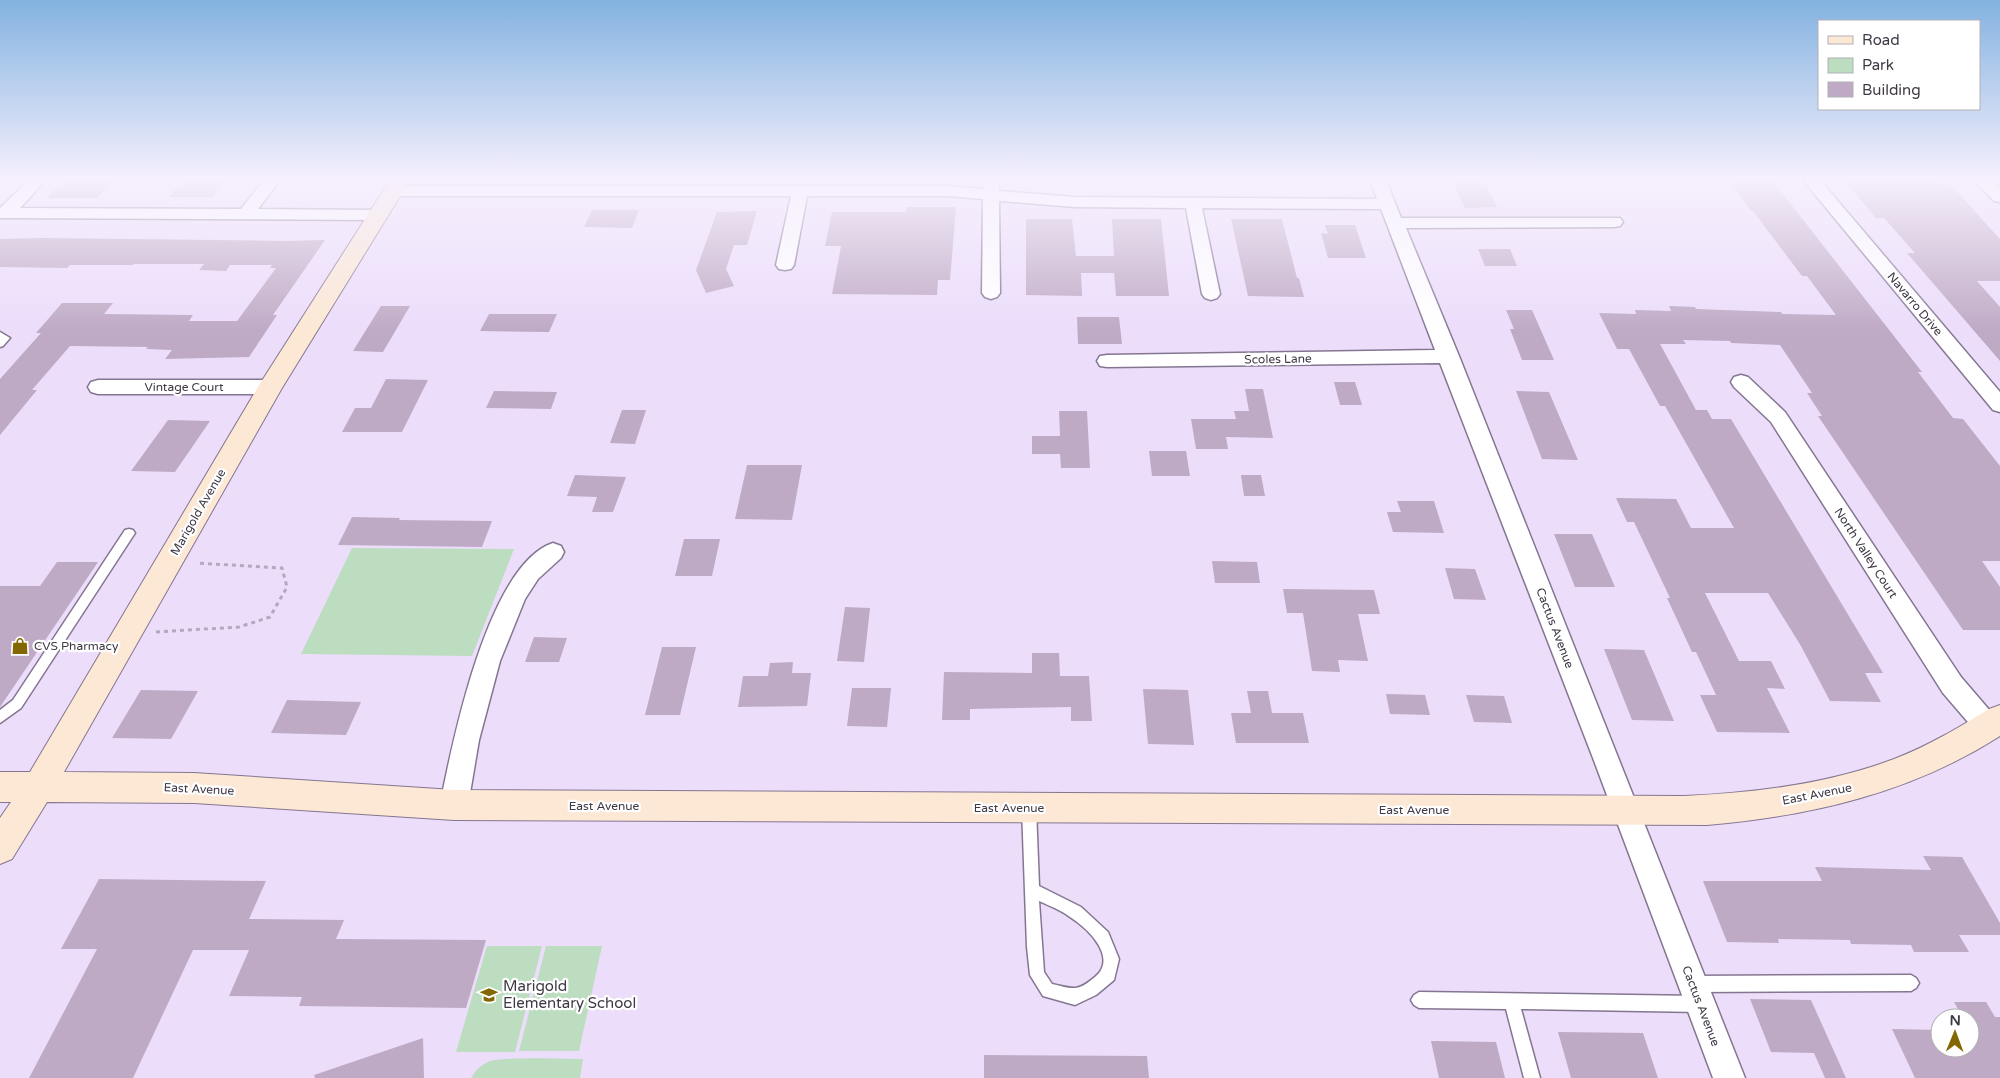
<svg xmlns="http://www.w3.org/2000/svg" width="2000" height="1078" font-family="'Varela Round',sans-serif">
  <style>
    .green { fill: #bcddbf }
    .building { fill: #bfaac5 }
    .lines { fill: none; stroke-linecap: round; stroke-linejoin: round }
    .lane-casing { stroke: #847691; stroke-width: 3 }
    .street-casing { stroke: #847691; stroke-width: 3 }
    .secondary-casing { stroke: #847691; stroke-width: 2 }
    .path { stroke: #b4a8c0; stroke-width: 3; stroke-dasharray: 4 4; stroke-linecap: butt }
    .lane { fill: #fff; fill-rule: evenodd }
    .street { fill: #fff; fill-rule: evenodd }
    .secondary { fill: #fce8d4; fill-rule: evenodd }
    .labels { text-anchor: middle; stroke-width: 4.5; stroke-linejoin: round; paint-order: stroke }
    .street-label { font-size: 12px; fill: #3f3945; stroke: #fff }
    .poi-label { font-size: 12px; fill: #3f3945; stroke: #fff; text-anchor: start }
    .near-poi-label { font-size: 15px; fill: #3f3945; stroke: #fff; text-anchor: start }
  </style>
  <rect width="100%" height="100%" fill="#ecddfb"/>
  <path class="green" d="M 352,548 L 514,549 L 472,656 L 301,654 Z
    M 487,946 L 542,946 L 515,1052 L 456,1052 Z
    M 546,946 L 602,946 L 579,1051 L 519,1051 Z
    M 583,1059 L 580,1078 L 471,1078 C 475,1071 481,1065 488,1062 C 503,1056 564,1059 583,1059 Z"/>
  <path class="building" d="M 65,180 L 114,180 L 97,198 L 47,198 Z
    M 184,180 L 227,180 L 213,197 L 169,197 Z
    M 1452,180 L 1483,180 L 1497,207 L 1465,208 Z
    M 1729,180 L 1772,180 L 1922,372 L 1918,372 L 1953,418 L 1963,419 L 2000,466 L 2000,561 L 1982,561 L 2000,587 L 2000,630 L 1963,630 L 1818,416 L 1822,416 L 1807,393 L 1812,393 L 1780,345 L 1731,343 L 1730,341 L 1683,340 L 1686,344 L 1660,344 L 1696,410 L 1707,410 L 1712,419 L 1731,419 L 1883,673 L 1865,673 L 1881,702 L 1830,701 L 1801,646 L 1768,593 L 1705,593 L 1739,661 L 1771,661 L 1785,689 L 1767,688 L 1790,733 L 1717,732 L 1700,695 L 1716,695 L 1696,652 L 1692,652 L 1667,598 L 1670,598 L 1634,522 L 1627,522 L 1616,498 L 1676,499 L 1691,528 L 1734,528 L 1665,406 L 1660,406 L 1629,349 L 1617,349 L 1599,313 L 1636,314 L 1635,310 L 1671,311 L 1669,306 L 1695,307 L 1696,309 L 1781,312 L 1782,314 L 1836,315 L 1807,276 L 1802,276 L 1753,211 L 1751,211 Z
    M 1844,180 L 1937,180 L 1941,185 L 1951,185 L 2000,239 L 2000,281 L 1977,281 L 2000,307 L 2000,361 L 1907,253 L 1915,253 L 1884,218 L 1876,218 Z
    M 907,207 L 956,207 L 950,280 L 938,280 L 937,295 L 832,294 L 841,246 L 825,246 L 832,212 L 906,212 Z
    M 592,210 L 639,210 L 632,228 L 584,227 Z
    M 757,211 L 747,245 L 734,245 L 726,269 L 734,286 L 706,293 L 696,270 L 717,212 Z
    M 1026,219 L 1072,219 L 1076,256 L 1114,256 L 1112,219 L 1161,219 L 1169,296 L 1116,296 L 1114,273 L 1081,273 L 1082,296 L 1026,295 Z
    M 1231,219 L 1282,219 L 1297,278 L 1299,278 L 1304,297 L 1248,296 Z
    M 1325,225 L 1355,225 L 1366,258 L 1328,258 L 1321,233 L 1328,234 Z
    M 42,238 L 287,241 L 325,240 L 273,315 L 277,315 L 249,357 L 165,359 L 172,350 L 146,349 L 148,347 L 70,346 L 32,390 L 37,390 L 0,435 L 0,379 L 41,333 L 36,333 L 62,303 L 113,303 L 104,314 L 193,315 L 189,321 L 237,321 L 276,268 L 270,268 L 272,265 L 230,265 L 226,271 L 199,270 L 204,264 L 134,264 L 132,265 L 70,265 L 67,268 L 0,267 L 0,239 Z
    M 1478,249 L 1510,249 L 1517,266 L 1485,266 Z
    M 381,306 L 410,306 L 383,352 L 353,351 Z
    M 1506,310 L 1532,310 L 1554,360 L 1522,360 L 1510,329 L 1514,329 Z
    M 489,314 L 557,314 L 549,332 L 480,331 Z
    M 1077,317 L 1119,317 L 1122,344 L 1078,344 Z
    M 386,379 L 428,380 L 402,432 L 342,432 L 355,408 L 371,408 Z
    M 1334,382 L 1355,382 L 1362,405 L 1340,405 Z
    M 1245,389 L 1263,389 L 1273,438 L 1226,437 L 1228,449 L 1196,449 L 1191,419 L 1236,419 L 1234,411 L 1249,411 Z
    M 494,391 L 557,392 L 551,409 L 486,408 Z
    M 1516,391 L 1549,392 L 1578,460 L 1542,459 Z
    M 622,410 L 646,410 L 635,444 L 610,443 Z
    M 1059,411 L 1087,411 L 1090,468 L 1061,468 L 1060,454 L 1032,454 L 1032,436 L 1060,436 Z
    M 168,420 L 210,421 L 175,472 L 131,471 Z
    M 1149,451 L 1186,451 L 1190,476 L 1152,476 Z
    M 747,465 L 802,465 L 792,520 L 735,519 Z
    M 575,475 L 626,477 L 613,512 L 592,512 L 597,497 L 567,496 Z
    M 1241,475 L 1261,475 L 1265,496 L 1244,496 Z
    M 1397,501 L 1434,501 L 1444,533 L 1393,532 L 1387,512 L 1401,512 Z
    M 352,517 L 400,518 L 399,520 L 492,521 L 482,547 L 338,545 Z
    M 1554,534 L 1592,534 L 1615,587 L 1575,587 Z
    M 684,539 L 720,539 L 712,576 L 675,576 Z
    M 1212,561 L 1257,562 L 1260,583 L 1215,583 Z
    M 57,562 L 98,562 L 0,707 L 0,586 L 40,586 Z
    M 1445,568 L 1475,569 L 1486,600 L 1454,599 Z
    M 1283,589 L 1374,590 L 1380,614 L 1358,614 L 1368,661 L 1338,660 L 1340,672 L 1312,671 L 1303,613 L 1287,613 Z
    M 845,607 L 870,608 L 864,662 L 837,661 Z
    M 534,637 L 567,638 L 559,662 L 525,662 Z
    M 662,647 L 696,647 L 680,715 L 645,715 Z
    M 1604,649 L 1644,650 L 1674,721 L 1632,720 Z
    M 1032,653 L 1059,653 L 1060,676 L 1089,676 L 1092,721 L 1071,721 L 1071,707 L 970,709 L 970,720 L 942,720 L 944,672 L 1032,673 Z
    M 793,662 L 792,673 L 811,673 L 807,706 L 738,707 L 743,676 L 768,676 L 770,663 Z
    M 852,688 L 891,688 L 887,727 L 847,726 Z
    M 1143,689 L 1188,690 L 1194,745 L 1148,744 Z
    M 141,690 L 198,691 L 171,739 L 112,738 Z
    M 1247,691 L 1268,691 L 1272,713 L 1303,713 L 1309,743 L 1236,743 L 1231,713 L 1251,713 Z
    M 1386,694 L 1425,695 L 1430,715 L 1390,714 Z
    M 1466,695 L 1504,696 L 1512,723 L 1474,722 Z
    M 287,700 L 361,702 L 346,735 L 271,733 Z
    M 1923,856 L 1962,857 L 2000,923 L 2000,935 L 1959,935 L 1969,952 L 1914,952 L 1911,945 L 1851,944 L 1850,940 L 1778,939 L 1779,943 L 1727,942 L 1703,881 L 1822,881 L 1815,867 L 1931,870 Z
    M 99,879 L 266,881 L 249,919 L 344,920 L 336,939 L 486,940 L 466,1008 L 299,1006 L 302,997 L 229,996 L 249,950 L 193,950 L 133,1078 L 29,1078 L 97,949 L 61,949 Z
    M 1750,999 L 1811,1000 L 1846,1078 L 1825,1078 L 1814,1053 L 1771,1052 Z
    M 1954,1002 L 1986,1002 L 1995,1017 L 2000,1017 L 2000,1078 L 1915,1078 L 1892,1029 L 1940,1030 L 1940,1048 L 1970,1048 L 1970,1018 L 1963,1018 Z
    M 1558,1032 L 1643,1033 L 1658,1078 L 1571,1078 Z
    M 423,1038 L 424,1078 L 315,1078 L 314,1075 Z
    M 1431,1041 L 1496,1042 L 1505,1078 L 1439,1078 Z
    M 984,1055 L 1147,1056 L 1149,1078 L 984,1078 Z"/>
  <g class="lines">
    <g class="lane-casing">
      <path id="lane" d="M 0,332 L 10,338 L 3,346 L 0,347 Z
        M 129,529 L 133,530 L 135,533 L 133,536 L 21,708 L 0,723 L 0,710 L 13,700 L 125,530 Z
        M 1029,802 L 1034,804 L 1036,808 L 1039,886 L 1081,907 L 1108,932 L 1119,959 L 1114,980 L 1096,995 L 1075,1005 L 1043,996 L 1030,975 L 1027,947 L 1022,808 L 1024,804 ZM 1039,901 C 1050,906 1061,910 1070,917 C 1089,929 1118,958 1095,977 C 1077,992 1074,989 1052,984 L 1044,972 Z
        M 1911,975 L 1916,978 L 1919,983 L 1916,988 L 1911,991 L 1693,992 L 1688,989 L 1685,984 L 1688,979 L 1693,976 Z
        M 1419,992 L 1700,996 L 1705,999 L 1708,1004 L 1705,1009 L 1700,1012 L 1521,1009 L 1540,1078 L 1524,1078 L 1506,1009 L 1419,1008 L 1414,1005 L 1411,1000 L 1414,995 Z"/>
    </g>
    <g class="street-casing">
      <path id="street" d="M 29,180 L 46,180 L 20,208 L 241,209 L 264,180 L 280,180 L 258,209 L 377,210 L 383,211 L 385,215 L 383,219 L 377,220 L 0,218 L 0,208 Z
        M 983,180 L 999,180 L 999,191 L 1075,197 L 1377,199 L 1370,180 L 1386,180 L 1401,218 L 1620,218 L 1623,222 L 1620,226 L 1614,227 L 1406,228 L 1459,356 L 1745,1078 L 1713,1078 L 1593,758 L 1440,363 L 1107,367 L 1100,366 L 1097,361 L 1100,356 L 1107,355 L 1435,350 L 1381,209 L 1202,208 L 1220,294 L 1217,298 L 1211,300 L 1205,298 L 1202,294 L 1186,208 L 1075,207 L 999,201 L 1000,293 L 997,297 L 991,299 L 985,297 L 982,293 L 983,199 L 948,196 L 807,196 L 794,265 L 791,269 L 785,270 L 779,269 L 776,265 L 791,196 L 392,196 L 386,195 L 384,191 L 386,187 L 392,186 L 948,186 L 983,189 Z
        M 1803,180 L 1820,180 L 2000,392 L 2000,412 L 1993,410 Z
        M 1974,180 L 1992,180 L 2000,188 L 2000,202 L 1994,201 Z
        M 1741,375 L 1748,377 L 1785,412 L 1961,677 L 1997,719 L 2000,725 L 1997,735 L 1988,738 L 1979,735 L 1943,693 L 1771,422 L 1734,387 L 1731,382 L 1734,377 Z
        M 98,380 L 270,380 L 277,382 L 280,387 L 277,392 L 270,394 L 98,394 L 91,392 L 88,387 L 91,382 Z
        M 553,543 L 561,546 L 564,552 L 561,558 L 538,579 L 525,599 L 500,661 L 479,740 L 468,805 L 464,814 L 454,817 L 444,814 L 440,805 C 452,744 488,564 553,543 Z"/>
    </g>
    <g class="secondary-casing">
      <path id="secondary" d="M 390,180 L 410,180 L 282,388 L 64,772 L 194,773 L 454,790 L 1684,796 C 1754,793 1828,784 1894,759 C 1928,746 1958,728 1989,709 L 2000,705 L 2000,736 C 1911,793 1811,816 1707,825 L 454,820 L 194,803 L 47,802 L 12,859 L 0,864 L 0,818 L 11,802 L 0,802 L 0,772 L 30,772 L 258,387 Z"/>
    </g>
    <path class="path" d="M 156,632 L 239,627 L 270,617 L 287,587 L 282,568 L 196,563"/>
    <use href="#lane" class="lane"/>
    <use href="#street" class="street"/>
    <use href="#secondary" class="secondary"/>
  </g>
  <linearGradient id="sky" x2="0" y2="1"><stop stop-color="#83b2e1"/><stop offset="0.54" stop-color="#f6f0fd"/><stop offset="1" stop-color="#f6f0fd" stop-opacity="0"/></linearGradient>
  <rect width="2000" height="331" fill="url(#sky)"/>
  <defs>
    <g id="shop-bare" transform="scale(1.35)"><path d="M-5-2.5h2.3a2.7 3.5 0 0 1 5.4 0H5L5.5 6h-11ZM-1.5-2.5h3a1.5 2.3 0 0 0-3 0Z" fill="#836700" stroke="#fff" stroke-width="2.5" paint-order="stroke"/></g>
    <g id="school-bare" transform="scale(1.35)"><path d="M0-5L7-2L0 1L-7-2ZM-4 1L0 2.5L4 1V4Q0 6-4 4Z" fill="#836700" stroke="#fff" stroke-width="2.5" paint-order="stroke"/></g>
  </defs>
  <g fill-rule="evenodd">
    <use href="#shop-bare" x="20" y="646"/>
    <use href="#school-bare" x="489" y="995"/>
  </g>
  <g class="labels">
    <g class="street-label">
      <text transform="translate(1915 304) rotate(50)" y="4">Navarro Drive</text>
      <text transform="translate(1278 359) rotate(-1)" y="4">Scoles Lane</text>
      <text x="184" y="391">Vintage Court</text>
      <text transform="translate(198 512) rotate(-60)" y="4">Marigold Avenue</text>
      <text transform="translate(1866 553) rotate(57)" y="4">North Valley Court</text>
      <text transform="translate(1555 628) rotate(69)" y="4">Cactus Avenue</text>
      <text transform="translate(199 789) rotate(3)" y="4">East Avenue</text>
      <text transform="translate(1817 794) rotate(-11)" y="4">East Avenue</text>
      <text x="604" y="810">East Avenue</text>
      <text x="1009" y="812">East Avenue</text>
      <text x="1414" y="814">East Avenue</text>
      <text transform="translate(1701 1006) rotate(69)" y="4">Cactus Avenue</text>
    </g>
    <g class="poi-label">
      <text x="34" y="650">CVS Pharmacy</text>
    </g>
    <g class="near-poi-label">
      <text x="503" y="991">Marigold<tspan x="503" dy="17">Elementary School</tspan></text>
    </g>
  </g>
  <rect x="1818" y="20" width="162" height="90" fill="#ffffff" stroke="#b2b0b5"/>
  <rect x="1828" y="36" width="25" height="8" fill="#fce8d4" stroke="#b2b0b5"/>
  <text x="1862" y="45" font-size="15" fill="#3f3945">Road</text>
  <rect x="1828" y="58" width="25" height="15" fill="#bcddbf" stroke="#b2b0b5"/>
  <text x="1862" y="70" font-size="15" fill="#3f3945">Park</text>
  <rect x="1828" y="82" width="25" height="15" fill="#bfaac5" stroke="#b2b0b5"/>
  <text x="1862" y="95" font-size="15" fill="#3f3945">Building</text>
  <g transform="translate(1955 1033) rotate(1)"><circle r="24" fill="#ffffff" stroke="#b2b0b5"/>
  <path d="M0-4L9 19L0 12L-9 19Z" fill="#836700"/>
  <text y="-8" font-size="14" font-weight="bold" text-anchor="middle" fill="#3f3945">N</text>
  </g>
</svg>
